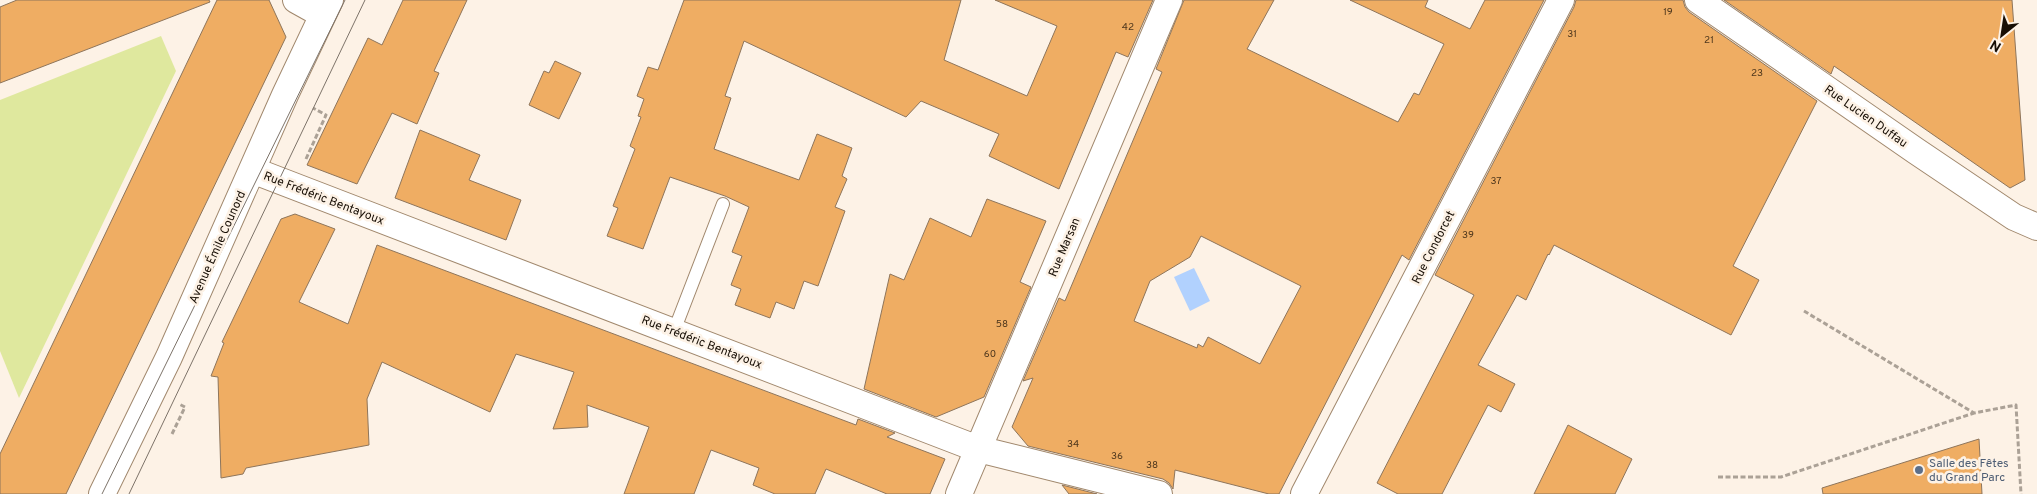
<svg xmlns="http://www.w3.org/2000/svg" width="2037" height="494" font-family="Overpass,sans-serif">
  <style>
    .green { fill: #dfe89e }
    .water { fill: #b1d1fe }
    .building { fill: #efad63; stroke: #8e755b; fill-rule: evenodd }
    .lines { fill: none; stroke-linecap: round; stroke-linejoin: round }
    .lane-casing { stroke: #a1886d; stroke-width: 14 }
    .street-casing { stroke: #a1886d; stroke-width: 28 }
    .path { stroke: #aba196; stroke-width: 3; stroke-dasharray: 5 2.5; stroke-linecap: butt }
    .lane { stroke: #fff; stroke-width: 12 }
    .street { stroke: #fff; stroke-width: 26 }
    .tram { stroke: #7d7369; stroke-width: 1 }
    .service-dot { fill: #5c6f8a; stroke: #fdf2e6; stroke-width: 2 }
    .labels { text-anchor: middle; stroke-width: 5; stroke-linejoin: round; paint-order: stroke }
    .number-label { font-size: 10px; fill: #4d361c }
    .street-label { font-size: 12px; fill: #170e05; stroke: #fdf2e6 }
    .service-label { font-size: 12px; fill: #4e5e75; stroke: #fdf2e6; text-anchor: start }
  </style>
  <rect width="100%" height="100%" fill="#fdf2e6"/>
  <path class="green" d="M 161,36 L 176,71 L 19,398 L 0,351 L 0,100 Z"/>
  <path class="water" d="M 1194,268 L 1210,301 L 1190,311 L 1174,277 Z"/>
  <path class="building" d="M 17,0 L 209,0 L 210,2 L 0,83 L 0,7 Z
    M 217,0 L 269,0 L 286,37 L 66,494 L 0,494 L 0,454 Z
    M 403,0 L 467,0 L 434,71 L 439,73 L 417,124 L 392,113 L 357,184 L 307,165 L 368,38 L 382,45 Z
    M 684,0 L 961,0 L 944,60 L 1027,96 L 1057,26 L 995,0 L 1153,0 L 1128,57 L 1116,52 L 1059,189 L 989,156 L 999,134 L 921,101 L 906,117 L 744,41 L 725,96 L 731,98 L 714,149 L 799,180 L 817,134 L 852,148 L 842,176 L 847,179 L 835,207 L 845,211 L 818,286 L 804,281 L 794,309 L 776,302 L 770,318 L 735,305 L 741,289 L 731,285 L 742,256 L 732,252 L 749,207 L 725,196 L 670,177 L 643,249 L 607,236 L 618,208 L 613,206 L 635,149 L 630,146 L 641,117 L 638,116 L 644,99 L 637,96 L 648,67 L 658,70 Z
    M 1184,0 L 1274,0 L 1247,49 L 1398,122 L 1414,93 L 1419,95 L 1444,44 L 1350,0 L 1428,0 L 1425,7 L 1470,29 L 1485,0 L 1544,0 L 1409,260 L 1402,255 L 1279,494 L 1269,494 L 1175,470 L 1173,489 L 1169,483 L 1163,479 L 1028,446 L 1012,427 L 1033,378 L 1023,381 L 1059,298 L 1065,301 L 1162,72 L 1156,69 ZM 1201,236 L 1301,286 L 1260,364 L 1208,337 L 1203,347 L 1198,344 L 1197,348 L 1134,321 L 1150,281 L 1190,257 Z
    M 1576,0 L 1683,0 L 1685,7 L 1689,12 L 1817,101 L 1733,266 L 1759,280 L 1731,335 L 1554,245 L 1549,255 L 1548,254 L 1526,300 L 1517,295 L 1478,365 L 1515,384 L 1501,412 L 1488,405 L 1442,494 L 1398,494 L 1377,483 L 1474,295 L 1435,275 L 1574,7 Z
    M 1724,0 L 2012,0 L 2025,180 L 2010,188 L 1834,66 L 1831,74 Z
    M 555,61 L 581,73 L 559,119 L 529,105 L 544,71 L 549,73 Z
    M 420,130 L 480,155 L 469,180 L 521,200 L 506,240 L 395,198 Z
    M 987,199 L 1046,221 L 1020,282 L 1031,287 L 984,397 L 936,417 L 864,389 L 890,274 L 904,280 L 930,218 L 971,237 Z
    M 295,214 L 335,229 L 299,302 L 348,324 L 377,245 L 856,425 L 858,419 L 895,433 L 887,437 L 945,459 L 930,494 L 887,494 L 826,469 L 815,494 L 775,494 L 753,485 L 759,468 L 711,450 L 694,494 L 624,494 L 649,427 L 587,405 L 588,427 L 553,429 L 574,372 L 516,354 L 490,412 L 382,362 L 367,399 L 369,445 L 246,468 L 243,474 L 221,478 L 218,377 L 211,376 L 224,343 L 222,342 L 281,219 Z
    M 1568,425 L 1632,459 L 1615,494 L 1534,494 Z
    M 1979,439 L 1982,494 L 1823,494 L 1822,488 Z
    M 1062,485 L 1097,494 L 1069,494 Z"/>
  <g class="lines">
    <g class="lane-casing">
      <path id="lane" d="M 674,331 L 723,204"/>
    </g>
    <g class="street-casing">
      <path id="street" d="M 296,0 L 323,15
        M 1698,0 L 1916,151 L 2014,217 L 2037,227
        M 252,170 L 978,449 L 1159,494
        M 102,494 L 169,357 L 285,95 L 330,0
        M 959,494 L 1169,0
        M 1304,494 L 1561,0"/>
    </g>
    <path class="path" d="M 306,159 L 326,115 L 313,108
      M 1804,311 L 1974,413 L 2016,405 L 2021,494
      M 172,434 L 185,407 L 179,404
      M 1718,477 L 1781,477 L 1974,413"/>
    <use href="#lane" class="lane"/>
    <use href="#street" class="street"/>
    <path class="tram" d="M 102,494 L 345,0
      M 129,494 L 365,0"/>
  </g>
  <circle class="service-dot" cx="1919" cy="470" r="5"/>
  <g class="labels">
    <g class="number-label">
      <text x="1668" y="15">19</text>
      <text x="1128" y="30">42</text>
      <text x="1572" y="37">31</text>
      <text x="1709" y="43">21</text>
      <text x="1757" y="76">23</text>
      <text x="1496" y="184">37</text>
      <text x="1468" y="238">39</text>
      <text x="1002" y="327">58</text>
      <text x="990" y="357">60</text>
      <text x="1073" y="447">34</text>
      <text x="1117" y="459">36</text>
      <text x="1152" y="468">38</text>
    </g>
    <g class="street-label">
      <text transform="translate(1866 116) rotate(35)" y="4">Rue Lucien Duffau</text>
      <text transform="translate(324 198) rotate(21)" y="4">Rue Frédéric Bentayoux</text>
      <text transform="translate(217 247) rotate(-66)" y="4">Avenue Émile Counord</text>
      <text transform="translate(1064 247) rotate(-67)" y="4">Rue Marsan</text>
      <text transform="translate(1433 247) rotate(-63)" y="4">Rue Condorcet</text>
      <text transform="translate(702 342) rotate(21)" y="4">Rue Frédéric Bentayoux</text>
    </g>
    <g class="service-label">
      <text x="1929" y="467">Salle des Fêtes<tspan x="1929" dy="14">du Grand Parc</tspan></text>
    </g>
  </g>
  <g transform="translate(2002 35) rotate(210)" stroke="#fdf2e6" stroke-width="4" paint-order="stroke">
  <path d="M0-4L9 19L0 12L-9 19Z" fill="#170e05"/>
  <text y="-8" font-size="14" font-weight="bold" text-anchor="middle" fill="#170e05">N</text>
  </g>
</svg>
